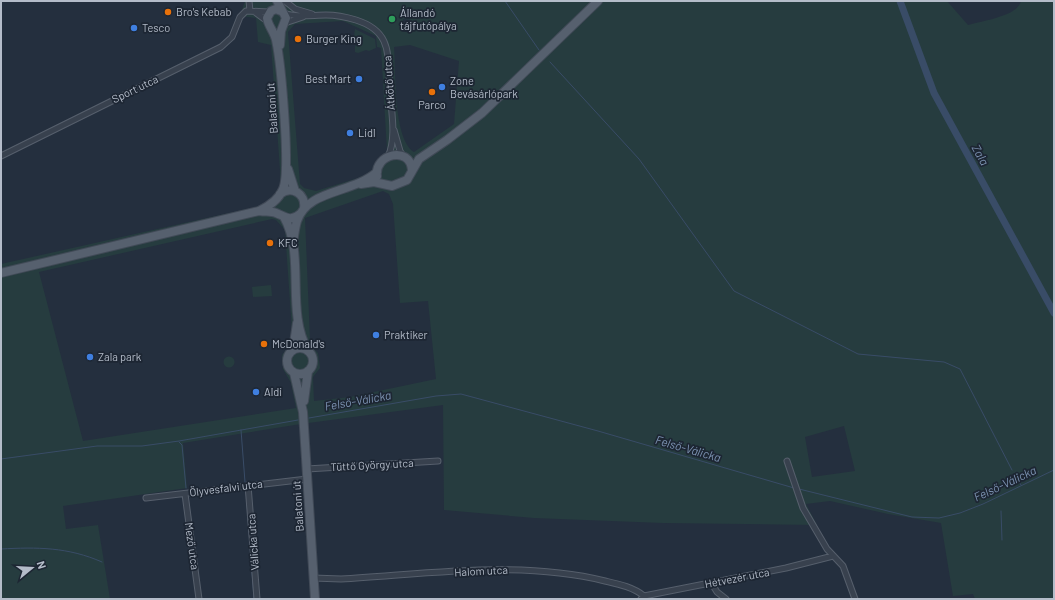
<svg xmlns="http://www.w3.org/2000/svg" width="1055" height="600" font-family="Barlow,sans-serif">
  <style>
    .green { fill: #263c3f; fill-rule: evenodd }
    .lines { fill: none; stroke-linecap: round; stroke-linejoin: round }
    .stream { stroke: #394c67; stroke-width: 1 }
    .river { stroke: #394c67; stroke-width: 7 }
    .street-casing { stroke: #565f6c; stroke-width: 7 }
    .primary-casing { stroke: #414a57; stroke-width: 10 }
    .street { stroke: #38414e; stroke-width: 5 }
    .primary { stroke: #56606e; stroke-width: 8 }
    .food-dot { fill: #e8710a; stroke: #1d2633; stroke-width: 1.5 }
    .leisure-dot { fill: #2e9e5b; stroke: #1d2633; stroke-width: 1.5 }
    .shop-dot { fill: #3f7fe0; stroke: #1d2633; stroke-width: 1.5 }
    .labels { text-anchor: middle; stroke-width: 3.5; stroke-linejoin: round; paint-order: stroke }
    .poi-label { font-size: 11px; fill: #b4bcc9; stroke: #1d2633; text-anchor: start }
    .street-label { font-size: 11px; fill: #b4bcc9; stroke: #1d2633 }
    .water-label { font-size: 12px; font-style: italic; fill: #7c92b1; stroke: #1d2633 }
  </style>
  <rect width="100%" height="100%" fill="#242f3e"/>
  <path class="green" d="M 245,1 L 947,1 L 968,25 C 981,21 1018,16 1021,1 L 1054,1 L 1054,598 L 975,599 L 973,594 L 953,596 L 941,523 L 888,514 L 830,501 L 806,504 L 817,525 L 663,523 L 534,518 L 444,510 L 443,405 L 301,424 L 183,443 L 187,488 L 63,506 L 66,529 L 98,525 L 110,599 L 1,599 L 1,264 L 269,204 L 281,184 L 271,45 L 258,42 L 256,18 L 240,16 ZM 403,19 L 411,20 L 410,33 L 402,31 ZM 343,21 L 376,36 L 377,47 L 381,48 L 387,151 L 374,165 L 371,174 L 316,191 L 304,188 L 300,184 L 288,32 L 295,24 ZM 410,45 L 459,61 L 454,124 L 414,152 C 393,139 396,72 394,47 ZM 383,191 L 389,194 L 393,204 L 400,303 L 428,301 L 436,379 L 350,397 L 314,401 L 313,377 L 320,368 L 318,353 L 312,347 L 310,340 L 305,218 ZM 272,219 L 276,220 L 285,230 L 292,331 L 291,343 L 282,355 L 283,369 L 291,383 L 296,408 L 83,441 L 39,272 ZM 844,426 L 855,471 L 812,477 L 805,437 Z
    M 355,29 L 375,39 L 376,48 L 369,51 L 366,50 L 358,53 L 355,52 L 355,46 L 362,42 L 361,39 L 354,36 Z
    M 271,285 L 272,296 L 253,297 L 252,287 Z
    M223.5 362a5.5 5.5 0 1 1 11 0a5.5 5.5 0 1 1-11 0Z"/>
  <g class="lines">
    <path class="stream" d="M 505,1 L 539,50
      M 550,62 L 639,159 L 734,291 L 858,354 L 944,362 L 960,369 L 1012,470
      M 309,418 L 436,396 L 461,394 L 598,431 L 794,488
      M 241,430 L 245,482
      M 179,442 L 182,445 L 186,488
      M 1,459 L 97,446 L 142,446 L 179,441 L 298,420
      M 1017,478 L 1021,485
      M 799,489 L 912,517 L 939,518 L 960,513 L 983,504 L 1054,470
      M 246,490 L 254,599
      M 188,498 L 192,529
      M 1001,511 L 1002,540
      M 1,549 C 37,547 68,547 102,562"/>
    <path class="river" d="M 900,1 L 934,93 L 1054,313"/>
    <g class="street-casing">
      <path id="street" d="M 249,1 L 250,11
        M 285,1 L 295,9 L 312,14
        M 255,12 L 267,21
        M 283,13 C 297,18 312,15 326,15 C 337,15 346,17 356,20 C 394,32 387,57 390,90 C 391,111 397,137 388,157
        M 285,23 L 303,17
        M 394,130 L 400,151 L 403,156
        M 1,156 L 221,47 L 232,37 L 240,17 L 246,11 L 269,12
        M 787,461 L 803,508 L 827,549 L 843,566 L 855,599
        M 307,469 L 438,461
        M 248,485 L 257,599
        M 185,494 L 199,599
        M 146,498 L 307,479
        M 313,578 L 341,579 C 428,574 519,560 605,581 C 618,584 633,587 644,596
        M 712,584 L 717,592 L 726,599
        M 641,599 L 644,596 L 786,568 L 833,556"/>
    </g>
    <g class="primary-casing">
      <path id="primary" d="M 277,1 L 286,18 L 281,31 L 280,45
        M 288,169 L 295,191
        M 377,176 C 374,154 410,145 412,170
        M 361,184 L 374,182 L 392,186 L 407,180 L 419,159 L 447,140 L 482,113 L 598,1
        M 280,194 C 292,185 306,194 304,208
        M 260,211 C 265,212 271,211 276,213 C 286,217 291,222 300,214
        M 284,217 C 306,256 285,311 308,351
        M 293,243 C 294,236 295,228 297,221 C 308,189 352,194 377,172
        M 1,273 L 259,211 C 269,206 279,200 283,189 C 291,171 281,63 276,40 C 274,31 268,26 267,18 L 271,11 L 276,9 L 281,11
        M287 361a13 13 0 1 1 26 0a13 13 0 1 1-26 0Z
        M 293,350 L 297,323
        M 294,373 L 303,412 L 315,599
        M 304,401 L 308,371"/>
    </g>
    <use href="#street" class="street"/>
    <use href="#primary" class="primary"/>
  </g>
  <g class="food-dot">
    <circle cx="168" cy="12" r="4"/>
    <circle cx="298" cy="39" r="4"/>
    <circle cx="432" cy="92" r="4"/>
    <circle cx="270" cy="243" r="4"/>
    <circle cx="264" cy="344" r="4"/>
  </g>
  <circle class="leisure-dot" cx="392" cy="19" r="4"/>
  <g class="shop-dot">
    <circle cx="134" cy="28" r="4"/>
    <circle cx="359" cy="79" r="4"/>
    <circle cx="442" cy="87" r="4"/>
    <circle cx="350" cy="133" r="4"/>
    <circle cx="376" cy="335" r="4"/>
    <circle cx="90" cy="357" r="4"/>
    <circle cx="256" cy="392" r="4"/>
  </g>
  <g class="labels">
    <g class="poi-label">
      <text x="176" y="16">Bro's Kebab</text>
      <text x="400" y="17">Állandó<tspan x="400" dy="13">tájfutópálya</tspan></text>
      <text x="142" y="32">Tesco</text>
      <text x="306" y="43">Burger King</text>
      <text x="351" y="83" text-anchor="end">Best Mart</text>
      <text x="450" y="85">Zone<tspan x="450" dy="13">Bevásárlópark</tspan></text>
      <text x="432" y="109" text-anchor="middle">Parco</text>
      <text x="358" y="137">Lidl</text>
      <text x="278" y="247">KFC</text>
      <text x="384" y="339">Praktiker</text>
      <text x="272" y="348">McDonald's</text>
      <text x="98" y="361">Zala park</text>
      <text x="264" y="396">Aldi</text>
    </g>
    <g class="street-label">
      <text transform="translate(389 83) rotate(-94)" y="4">Átkötő utca</text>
      <text transform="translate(135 89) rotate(-26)" y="4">Sport utca</text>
      <text transform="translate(272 108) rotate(-94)" y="4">Balatoni út</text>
      <text transform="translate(372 465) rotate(-3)" y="4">Tüttő György utca</text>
      <text transform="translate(226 488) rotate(-7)" y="4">Ölyvesfalvi utca</text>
      <text transform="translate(298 506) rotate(-94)" y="4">Balatoni út</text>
      <text transform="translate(253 542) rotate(-94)" y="4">Válicka utca</text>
      <text transform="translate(192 546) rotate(82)" y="4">Mező utca</text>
      <text transform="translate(481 571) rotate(-3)" y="4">Halom utca</text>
      <text transform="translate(737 578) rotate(-11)" y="4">Hétvezér utca</text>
    </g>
    <g class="water-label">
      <text transform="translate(980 155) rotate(61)" y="4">Zala</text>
      <text transform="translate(358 401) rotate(-10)" y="4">Felső-Válicka</text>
      <text transform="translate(688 449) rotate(16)" y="4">Felső-Válicka</text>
      <text transform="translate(1005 484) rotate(-25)" y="4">Felső-Válicka</text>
    </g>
  </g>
  <rect width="1055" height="600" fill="none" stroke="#b4bcc9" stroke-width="4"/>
  <g transform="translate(32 568) rotate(72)" stroke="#1d2633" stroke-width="3" paint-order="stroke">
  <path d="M0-3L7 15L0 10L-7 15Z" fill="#b4bcc9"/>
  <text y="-6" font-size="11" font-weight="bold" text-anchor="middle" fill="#b4bcc9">N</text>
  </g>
</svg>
